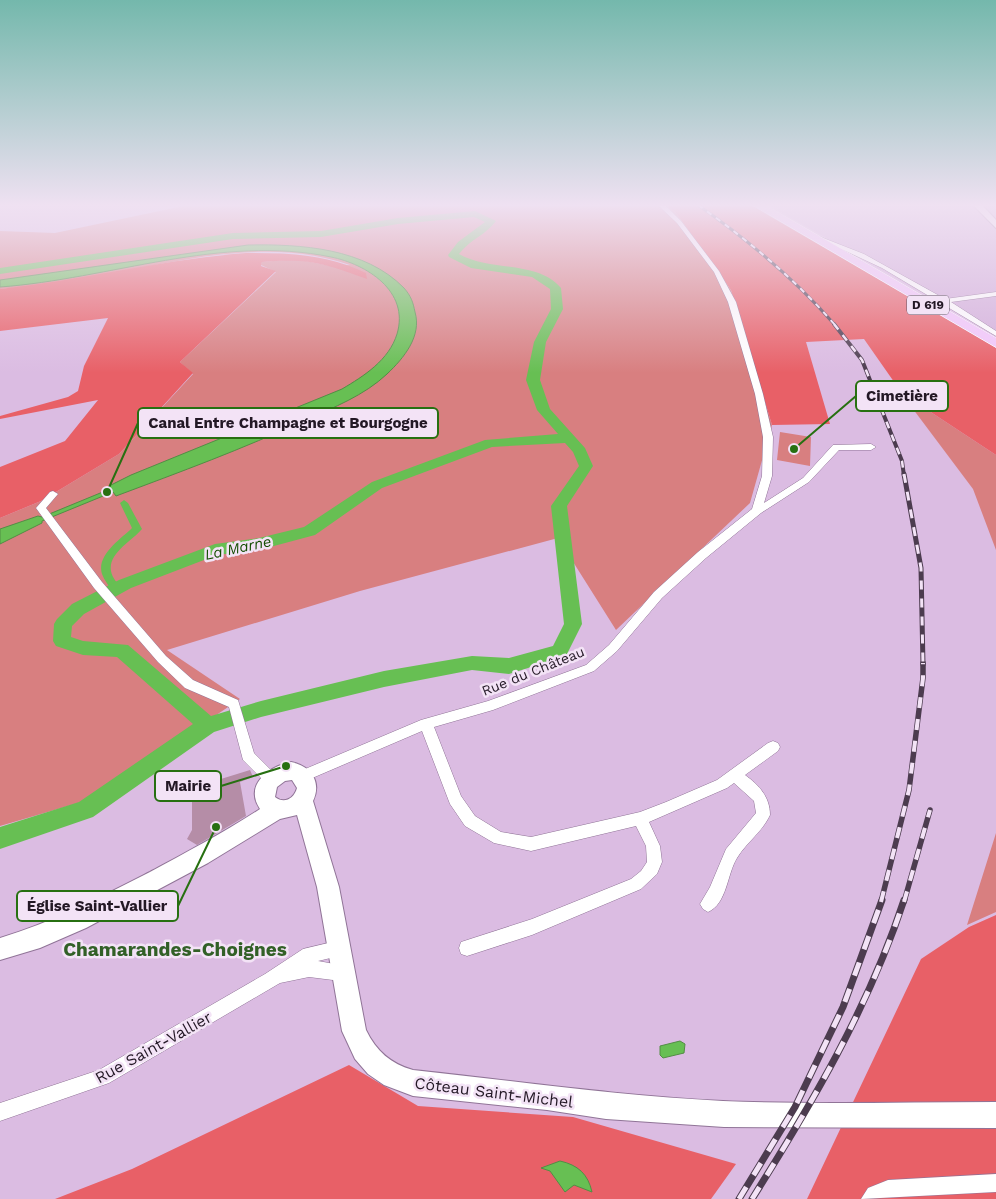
<svg xmlns="http://www.w3.org/2000/svg" width="996" height="1199" font-family="'Work Sans',sans-serif">
  <style>
    .built { fill: #d3b0db }
    .green { fill: #d87f80 }
    .forest { fill: #e86067 }
    .water { fill: #67bf53; stroke: #538d45 }
    .lines { fill: none; stroke-linecap: round; stroke-linejoin: round }
    .canal { fill: #67bf53; fill-rule: evenodd }
    .river { fill: #67bf53; fill-rule: evenodd }
    .building { fill: #b58da7 }
    .street-casing { stroke: #907497; stroke-width: 1 }
    .secondary-casing { stroke: #907497; stroke-width: 2 }
    .primary-casing { stroke: #fff; stroke-width: 1 }
    .street { fill: #fff; fill-rule: evenodd }
    .secondary { fill: #fff; fill-rule: evenodd }
    .primary { fill: #f2c7fb; fill-rule: evenodd }
    .rail-far4-casing { stroke: #4c3c4f; stroke-width: 3 }
    .rail-far3-casing { stroke: #4c3c4f; stroke-width: 4 }
    .rail-far2-casing { stroke: #4c3c4f; stroke-width: 5 }
    .rail-far1-casing { stroke: #4c3c4f; stroke-width: 5.5 }
    .rail-casing { stroke: #4c3c4f; stroke-width: 7 }
    .rail-far4 { stroke: #f3e3f6; stroke-width: 2; stroke-dasharray: 5.5; stroke-linecap: butt }
    .rail-far3 { stroke: #f3e3f6; stroke-width: 2.5; stroke-dasharray: 7; stroke-linecap: butt }
    .rail-far2 { stroke: #f3e3f6; stroke-width: 3; stroke-dasharray: 9; stroke-linecap: butt }
    .rail-far1 { stroke: #f3e3f6; stroke-width: 4; stroke-dasharray: 11; stroke-linecap: butt }
    .rail { stroke: #f3e3f6; stroke-width: 5; stroke-dasharray: 14; stroke-linecap: butt }
    .labels { text-anchor: middle; stroke-width: 5; stroke-linejoin: round; paint-order: stroke }
    .shield { fill: #f3e3f6; stroke: #615564; stroke-width: 1 }
    .shield-label { font-size: 12px; font-weight: bold; fill: #231825 }
    .street-label { font-size: 14px; fill: #231825; stroke: #f3e3f6 }
    .water-label { font-size: 15px; font-style: italic; fill: #124d00; stroke: #f3e3f6 }
    .near-street-label { font-size: 16px; fill: #231825; stroke: #f3e3f6 }
    .near-quarter-label { font-size: 19px; font-weight: bold; fill: #326027; stroke: #f3e3f6 }
    .leader { fill: none; stroke: #277011; stroke-width: 2 }
    .callout-dot { fill: #277011; stroke: #f3e3f6; stroke-width: 2 }
    .callout { fill: #f3e3f6; stroke: #277011; stroke-width: 2 }
    .callout-label { font-size: 15px; text-anchor: middle; font-weight: bold; fill: #231825 }
  </style>
  <rect width="100%" height="100%" fill="#dbbce2"/>
  <path class="built" d="M 769,205 L 996,205 L 996,336 L 962,316 Z"/>
  <path class="green" d="M 188,205 L 666,205 L 676,213 L 731,290 L 772,425 L 750,503 L 616,630 L 558,538 L 360,591 L 167,650 L 240,699 L 92,799 L 0,826 L 0,518 L 41,501 L 119,454 L 193,374 L 180,362 L 276,272 L 261,265 L 262,262 L 296,259 L 331,266 L 350,265 C 255,232 152,270 57,283 C 38,286 19,287 0,289 L 0,231 L 55,233 Z
    M 920,405 L 996,455 L 996,550 L 973,489 L 913,409 Z
    M 780,432 L 811,437 L 810,466 L 777,460 Z
    M 996,833 L 996,912 L 967,925 Z"/>
  <path class="forest" d="M 666,205 L 751,205 L 996,348 L 996,455 L 920,405 L 913,409 L 864,339 L 806,342 L 830,424 L 772,425 L 731,290 L 676,213 Z
    M 246,253 C 289,253 327,254 366,273 L 367,279 C 324,263 308,258 262,262 L 261,266 L 276,271 L 180,362 L 193,373 L 119,454 L 41,501 L 0,518 L 0,467 L 65,441 L 98,400 L 0,419 L 0,416 L 68,397 L 78,391 L 84,366 L 108,318 L 0,331 L 0,289 C 83,280 164,259 246,253 Z
    M 996,915 L 996,1199 L 807,1199 L 921,959 L 969,927 Z
    M 349,1065 L 418,1106 L 573,1117 L 736,1164 L 711,1199 L 55,1199 L 132,1169 Z"/>
  <path class="water" d="M 248,245 C 301,244 365,248 404,288 C 411,296 413,302 415,312 C 422,336 404,358 387,374 C 365,395 333,408 305,420 C 243,449 180,472 116,496 L 113,492 L 42,521 L 42,523 L 0,544 L 0,529 L 38,516 L 42,517 L 110,489 L 109,486 L 131,475 L 342,389 C 364,376 389,360 397,334 C 410,291 366,264 331,257 C 221,234 110,279 0,287 L 0,280 Z
    M 680,1041 L 685,1044 L 684,1053 L 663,1058 L 660,1055 L 660,1046 Z
    M 560,1161 C 578,1165 588,1174 592,1192 L 574,1185 L 565,1192 L 550,1171 L 541,1168 Z"/>
  <g class="lines">
    <path class="canal" d="M 124,500 L 128,503 L 142,529 C 132,541 108,553 111,571 C 112,578 118,583 121,589 L 116,593 L 113,592 C 109,586 104,580 102,574 C 96,555 121,539 132,528 L 120,503 Z"/>
    <path class="river" d="M 475,211 L 496,221 C 486,235 469,240 459,254 C 491,272 537,260 561,288 L 563,309 L 546,342 L 540,380 L 550,409 L 585,448 L 593,466 L 567,506 L 582,624 L 566,656 L 509,674 L 472,670 L 384,687 L 261,717 L 214,732 L 93,817 L 0,849 L 0,827 L 79,802 L 193,724 L 117,657 L 83,655 L 56,646 L 53,641 L 54,624 L 57,619 L 72,604 L 119,580 L 215,544 L 259,538 L 304,527 L 372,482 L 485,440 L 558,434 L 537,410 L 526,380 L 534,342 L 551,309 L 550,289 L 532,277 L 471,268 L 449,257 L 448,255 L 458,242 L 485,222 L 474,217 L 398,224 L 321,237 L 233,239 L 0,274 L 0,268 L 233,233 L 321,231 L 398,218 ZM 565,443 L 573,452 L 579,466 L 551,506 L 564,624 L 553,646 L 509,658 L 472,656 L 384,671 L 261,701 L 211,716 L 128,645 L 83,641 L 71,637 L 72,626 L 84,614 L 131,588 L 217,555 L 259,550 L 315,535 L 382,488 L 492,447 Z"/>
  </g>
  <path class="building" d="M 250,770 L 253,777 L 240,782 L 246,816 L 197,845 L 187,839 L 192,830 L 192,802 L 195,787 Z"/>
  <g class="lines">
    <g class="street-casing">
      <path id="street" d="M 658,205 L 665,205 L 681,221 L 719,271 L 736,302 L 763,394 L 773,437 L 772,476 L 764,503 L 803,478 L 833,445 L 871,444 L 876,447 L 871,450 L 839,450 L 809,482 L 761,513 L 706,558 L 662,598 L 617,651 L 594,671 L 493,710 L 434,727 L 461,796 L 475,816 L 501,832 L 531,837 L 640,812 L 666,802 L 717,780 L 768,743 L 773,741 L 778,743 L 780,747 L 778,751 L 745,775 C 759,785 770,797 770,815 C 763,831 746,843 737,858 C 727,874 727,904 708,912 L 703,909 L 700,904 L 710,887 L 726,849 L 756,813 L 754,801 L 734,783 L 727,788 L 649,822 L 660,846 L 662,862 L 657,874 L 641,889 L 532,935 L 467,956 L 461,954 L 459,948 L 461,942 L 532,919 L 631,879 L 641,871 L 647,862 L 646,846 L 636,826 L 531,851 L 494,843 L 465,826 L 450,804 L 422,731 L 303,782 L 298,780 L 296,776 L 298,772 L 421,720 L 488,701 L 586,665 L 609,645 L 654,592 L 698,552 L 752,509 L 762,476 L 763,437 L 755,394 L 728,302 L 714,272 L 677,223 Z
        M 813,234 L 864,254 L 945,299 L 996,292 L 996,296 L 951,302 L 996,331 L 996,336 L 882,268 L 835,246 L 811,237 L 811,235 Z
        M 53,491 L 58,494 L 46,508 L 102,582 L 166,656 L 193,680 L 238,700 L 254,753 L 276,775 L 278,779 L 276,783 L 271,785 L 266,783 L 243,760 L 229,707 L 185,688 L 158,662 L 94,588 L 36,508 L 50,492 Z
        M 341,940 L 347,942 L 349,948 L 347,954 L 318,961 L 351,967 L 353,973 L 351,979 L 341,981 L 309,977 L 280,983 L 109,1083 L 0,1121 L 0,1103 L 99,1070 L 265,974 L 303,949 Z
        M 996,1174 L 996,1192 L 861,1199 L 868,1188 L 888,1180 Z"/>
    </g>
    <g class="secondary-casing">
      <path id="secondary" d="M 973,205 L 982,205 L 996,220 L 996,228 Z
        M 291,762 C 311,766 322,782 313,801 L 339,887 L 366,1030 C 376,1051 391,1064 413,1070 C 516,1081 619,1096 723,1101 C 813,1105 905,1102 996,1102 L 996,1128 L 724,1127 L 606,1119 L 547,1110 L 413,1096 L 384,1085 L 368,1074 L 355,1059 L 342,1031 L 317,887 L 297,815 L 280,819 L 208,863 L 86,928 L 40,948 L 0,960 L 0,938 C 53,922 101,897 150,872 C 187,852 225,832 260,809 C 244,785 268,767 291,762 ZM 292,780 L 297,788 C 294,799 284,804 275,797 L 277,787 L 285,781 Z"/>
    </g>
    <g class="primary-casing">
      <path id="primary" d="M 753,205 L 765,205 L 996,338 L 996,347 Z"/>
    </g>
    <use href="#street" class="street"/>
    <use href="#secondary" class="secondary"/>
    <use href="#primary" class="primary"/>
    <g class="rail-far4-casing">
      <path id="rail-far4" d="M 698,205 C 748,240 795,279 835,325"/>
    </g>
    <g class="rail-far3-casing">
      <path id="rail-far3" d="M 834,324 L 862,360 L 902,461 L 904,476"/>
    </g>
    <g class="rail-far2-casing">
      <path id="rail-far2" d="M 904,474 L 921,568 L 923,665"/>
    </g>
    <g class="rail-far1-casing">
      <path id="rail-far1" d="M 881,902 L 909,790 L 923,678 L 923,663
        M 904,902 L 930,810"/>
    </g>
    <g class="rail-casing">
      <path id="rail" d="M 739,1199 L 795,1107 L 843,1007 L 882,900
        M 752,1199 C 811,1105 869,1007 904,900"/>
    </g>
    <use href="#rail-far4" class="rail-far4"/>
    <use href="#rail-far3" class="rail-far3"/>
    <use href="#rail-far2" class="rail-far2"/>
    <use href="#rail-far1" class="rail-far1"/>
    <use href="#rail" class="rail"/>
  </g>
  <linearGradient id="sky" x2="0" y2="1"><stop stop-color="#74b8ac"/><stop offset="0.55" stop-color="#efe1f2"/><stop offset="1" stop-color="#efe1f2" stop-opacity="0"/></linearGradient>
  <rect width="996" height="373" fill="url(#sky)"/>
  <g class="labels">
    <rect class="shield" x="907" y="295.5" width="42" height="19" rx="4"/>
    <g class="shield-label">
      <text x="928" y="309">D 619</text>
    </g>
    <g class="street-label">
      <text transform="translate(533 671) rotate(-22)" y="5">Rue du Château</text>
    </g>
    <g class="water-label">
      <text transform="translate(238 548) rotate(-12)" y="5">La Marne</text>
    </g>
    <g class="near-street-label">
      <text transform="translate(153 1047) rotate(-29)" y="6">Rue Saint-Vallier</text>
      <text transform="translate(494 1092) rotate(7)" y="6">Côteau Saint-Michel</text>
    </g>
    <g class="near-quarter-label">
      <text x="175" y="956">Chamarandes-Choignes</text>
    </g>
  </g>
  <path class="leader" d="M794 449L856 396M107 492L138 423M286 766L221 786M216 827L178 906"/>
  <g class="callout-dot">
    <circle cx="794" cy="449" r="5"/>
    <circle cx="107" cy="492" r="5"/>
    <circle cx="286" cy="766" r="5"/>
    <circle cx="216" cy="827" r="5"/>
  </g>
  <g class="callout">
    <rect x="856" y="381" width="92" height="30" rx="5"/>
    <rect x="138" y="408" width="300" height="30" rx="5"/>
    <rect x="155" y="771" width="66" height="30" rx="5"/>
    <rect x="17" y="891" width="161" height="30" rx="5"/>
  </g>
  <g class="callout-label">
    <text x="902" y="401">Cimetière</text>
    <text x="288" y="428">Canal Entre Champagne et Bourgogne</text>
    <text x="188" y="791">Mairie</text>
    <text x="97" y="911">Église Saint-Vallier</text>
  </g>
</svg>
